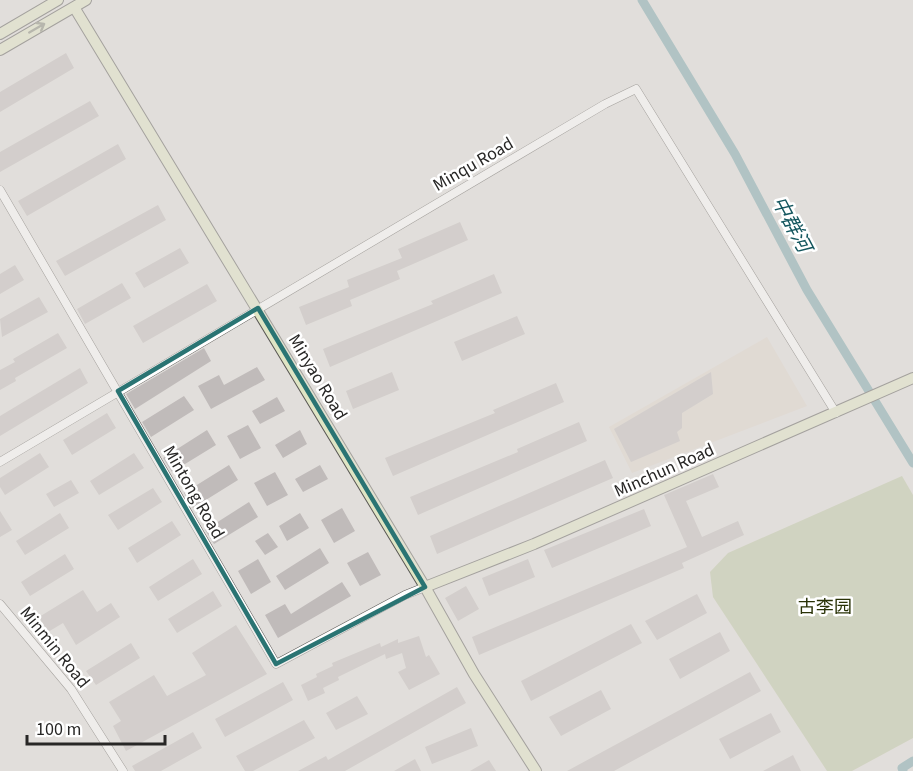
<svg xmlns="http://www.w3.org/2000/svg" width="913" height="771" font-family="'Source Sans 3','Noto Sans SC',sans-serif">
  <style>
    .built { fill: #ddd4cb }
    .green { fill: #bbc5a2 }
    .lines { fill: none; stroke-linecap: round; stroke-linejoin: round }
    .canal { stroke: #75a3a9; stroke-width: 9 }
    .building { fill: #c0bbba }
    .street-casing { stroke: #5a5855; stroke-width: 9 }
    .secondary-casing { stroke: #5a5855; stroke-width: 12 }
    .street { stroke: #fff; stroke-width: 8 }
    .secondary { stroke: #dfe5c4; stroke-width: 10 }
    .oneway { stroke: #848675 }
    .marked { fill: none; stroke: #2a7473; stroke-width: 4.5; stroke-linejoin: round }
    .labels { text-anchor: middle; stroke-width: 5; stroke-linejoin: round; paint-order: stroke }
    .street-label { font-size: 18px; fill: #282726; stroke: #fff }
    .park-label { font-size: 18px; fill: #293206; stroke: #fff }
    .water-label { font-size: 20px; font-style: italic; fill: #14565e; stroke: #fff }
  </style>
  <rect width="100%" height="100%" fill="#e1dedb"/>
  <path class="built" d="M 767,337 L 807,406 L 632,473 L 609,427 Z"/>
  <path class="green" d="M 902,476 L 913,495 L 913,738 L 852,771 L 827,771 L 713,597 L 710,572 L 728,553 Z"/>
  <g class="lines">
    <path class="canal" d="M 642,0 L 735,154 L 807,290 L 913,463
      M 903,771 L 902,768 L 913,761"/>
  </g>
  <path class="building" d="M 66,53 L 74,68 L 0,112 L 0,92 Z
    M 90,101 L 99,116 L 0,172 L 0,152 Z
    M 118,144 L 126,159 L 27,216 L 18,201 Z
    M 158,205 L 166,220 L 65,276 L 56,261 Z
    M 460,222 L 468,240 L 397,271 L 400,279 L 350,300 L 352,306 L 306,325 L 299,307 L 349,287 L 347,280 L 402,258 L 398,249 Z
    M 180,248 L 189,263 L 144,288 L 135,273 Z
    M 15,265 L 24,280 L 0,294 L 0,274 Z
    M 494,274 L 502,293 L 330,367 L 323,349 L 433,304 L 431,301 Z
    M 122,283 L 131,298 L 85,324 L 77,309 Z
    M 207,284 L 217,301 L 143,343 L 133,326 Z
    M 39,297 L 48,312 L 2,337 L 0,319 Z
    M 517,316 L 525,334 L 462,361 L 454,342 Z
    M 58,333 L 67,348 L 15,378 L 16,381 L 0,390 L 0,370 L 15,362 L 13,359 Z
    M 204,348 L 211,361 L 135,409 L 126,394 Z
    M 257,367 L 265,380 L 211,409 L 198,386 L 219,375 L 224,385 Z
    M 80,368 L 88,383 L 0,436 L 0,416 Z
    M 392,372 L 399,390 L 353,409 L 346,391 Z
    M 711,372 L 713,394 L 682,413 L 682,428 L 677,432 L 680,441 L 631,462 L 614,429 Z
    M 556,383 L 564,402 L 393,476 L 385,458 L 495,413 L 493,410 Z
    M 184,396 L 194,410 L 151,437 L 142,422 Z
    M 277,397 L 285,411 L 260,424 L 252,411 Z
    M 107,413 L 116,428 L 72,455 L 63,440 Z
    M 579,422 L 587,441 L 418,515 L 410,497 L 518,452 L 517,449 Z
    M 248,425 L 261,448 L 240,459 L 227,436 Z
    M 207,430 L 216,445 L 172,472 L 163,458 Z
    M 300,430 L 307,444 L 283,458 L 275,445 Z
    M 40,453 L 49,467 L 5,495 L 0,487 L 0,478 Z
    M 134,453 L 144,468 L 99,495 L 90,481 Z
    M 605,460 L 613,478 L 437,554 L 430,536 Z
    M 229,465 L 238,480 L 193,508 L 184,493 Z
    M 320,465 L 328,479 L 303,492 L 295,479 Z
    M 275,472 L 288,495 L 267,506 L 254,483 Z
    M 713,474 L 719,487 L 686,501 L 702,537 L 738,521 L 744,535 L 682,563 L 684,568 L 479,655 L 472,637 L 687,547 L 664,495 Z
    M 71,480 L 79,493 L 54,507 L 46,494 Z
    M 153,488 L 162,502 L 118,530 L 108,515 Z
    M 249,502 L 258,517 L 214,544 L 205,530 Z
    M 342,508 L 355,531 L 334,543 L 321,520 Z
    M 644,509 L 651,526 L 552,568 L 544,550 Z
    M 0,511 L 12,530 L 0,537 Z
    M 60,513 L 69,528 L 25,555 L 16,541 Z
    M 300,513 L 309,528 L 287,541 L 279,526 Z
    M 172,521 L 181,535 L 137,563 L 128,548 Z
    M 268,533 L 278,547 L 265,555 L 255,541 Z
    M 320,548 L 329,563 L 285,590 L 276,576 Z
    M 368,552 L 381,575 L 360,586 L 347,563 Z
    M 65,554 L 74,569 L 30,596 L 21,582 Z
    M 193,559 L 202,574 L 158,601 L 149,587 Z
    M 258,559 L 271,582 L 251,594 L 238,571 Z
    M 528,559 L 535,577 L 489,596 L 482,578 Z
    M 342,582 L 351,596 L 278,638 L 265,615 L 285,604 L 291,614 Z
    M 466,586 L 479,609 L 458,621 L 445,598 Z
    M 83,590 L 97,612 L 111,603 L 120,617 L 76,645 L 63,623 L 48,632 L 39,617 Z
    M 213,591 L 222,606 L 177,633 L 168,619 Z
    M 697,594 L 707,613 L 657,640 L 645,621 Z
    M 631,624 L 642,643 L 531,701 L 521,681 Z
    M 236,625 L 267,674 L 126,751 L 113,726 L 121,721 L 109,702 L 154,675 L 167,696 L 206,675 L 192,653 Z
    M 720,632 L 730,651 L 680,679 L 669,659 Z
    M 419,636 L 426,657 L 429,655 L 440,674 L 409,690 L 398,672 L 406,668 L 402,653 L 386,659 L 385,654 L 338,677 L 339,680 L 323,688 L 325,693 L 308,701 L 301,685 L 317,677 L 316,674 L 333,666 L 332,663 L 380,643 L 381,647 L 398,639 L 398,643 Z
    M 131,643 L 140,658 L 96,685 L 86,671 Z
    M 750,672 L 761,691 L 636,759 L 614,771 L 567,771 Z
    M 283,682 L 293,700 L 225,737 L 215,719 Z
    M 457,687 L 466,703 L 345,771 L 298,771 L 326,756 L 328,760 Z
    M 601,690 L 611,709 L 561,736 L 549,717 Z
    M 357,696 L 368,714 L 336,730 L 326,713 Z
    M 771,713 L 781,732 L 730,759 L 719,739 Z
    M 304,720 L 315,738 L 253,771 L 245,771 L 236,756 Z
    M 471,728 L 478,746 L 432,764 L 425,747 Z
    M 193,732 L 202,748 L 161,771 L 135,771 L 132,766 Z
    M 793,755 L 801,771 L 763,771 Z
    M 415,759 L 421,771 L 394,771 Z
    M 489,760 L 496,771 L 470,771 Z"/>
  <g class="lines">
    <g class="street-casing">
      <path id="street" d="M 0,190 L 276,664 L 405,595 L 425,587
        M 0,462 L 605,104 L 636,89 L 836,413
        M 0,604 L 71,689 L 123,771"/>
    </g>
    <g class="secondary-casing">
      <path id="secondary" d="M 74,7 L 425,587 L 474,674 L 536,771
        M 0,34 L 58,0
        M 0,50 L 86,0
        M 425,587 L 534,544 L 913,378"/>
    </g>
    <use href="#street" class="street"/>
    <use href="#secondary" class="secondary"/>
  </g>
  <defs><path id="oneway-shaft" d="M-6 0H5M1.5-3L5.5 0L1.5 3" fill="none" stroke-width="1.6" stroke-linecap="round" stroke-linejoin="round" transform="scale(1.5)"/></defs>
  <use class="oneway" href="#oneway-shaft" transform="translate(37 28) rotate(-30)"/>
  <path d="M0 0H913V771H0ZM 258,308 L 425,587 L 276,664 L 118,391 Z" fill="#e1dedb" fill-opacity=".55" fill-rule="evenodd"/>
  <path class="marked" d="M 258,308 L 425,587 L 276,664 L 118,391 Z"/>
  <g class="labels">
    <g class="street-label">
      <text transform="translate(473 164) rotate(-30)" y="6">Minqu Road</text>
      <text transform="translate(318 377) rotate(59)" y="6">Minyao Road</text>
      <text transform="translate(664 470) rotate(-24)" y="6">Minchun Road</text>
      <text transform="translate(194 492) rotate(60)" y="6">Mintong Road</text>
      <text transform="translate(55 647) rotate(51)" y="6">Minmin Road</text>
    </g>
    <g class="park-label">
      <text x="825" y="613">古李园</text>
    </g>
    <g class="water-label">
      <text transform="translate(792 224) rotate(62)" y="7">中群河</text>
    </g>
  </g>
  <path d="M27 735v9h138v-9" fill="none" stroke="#282726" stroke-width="3"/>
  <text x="36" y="735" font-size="18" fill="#282726" stroke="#ffffff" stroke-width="4.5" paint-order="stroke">100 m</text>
</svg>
